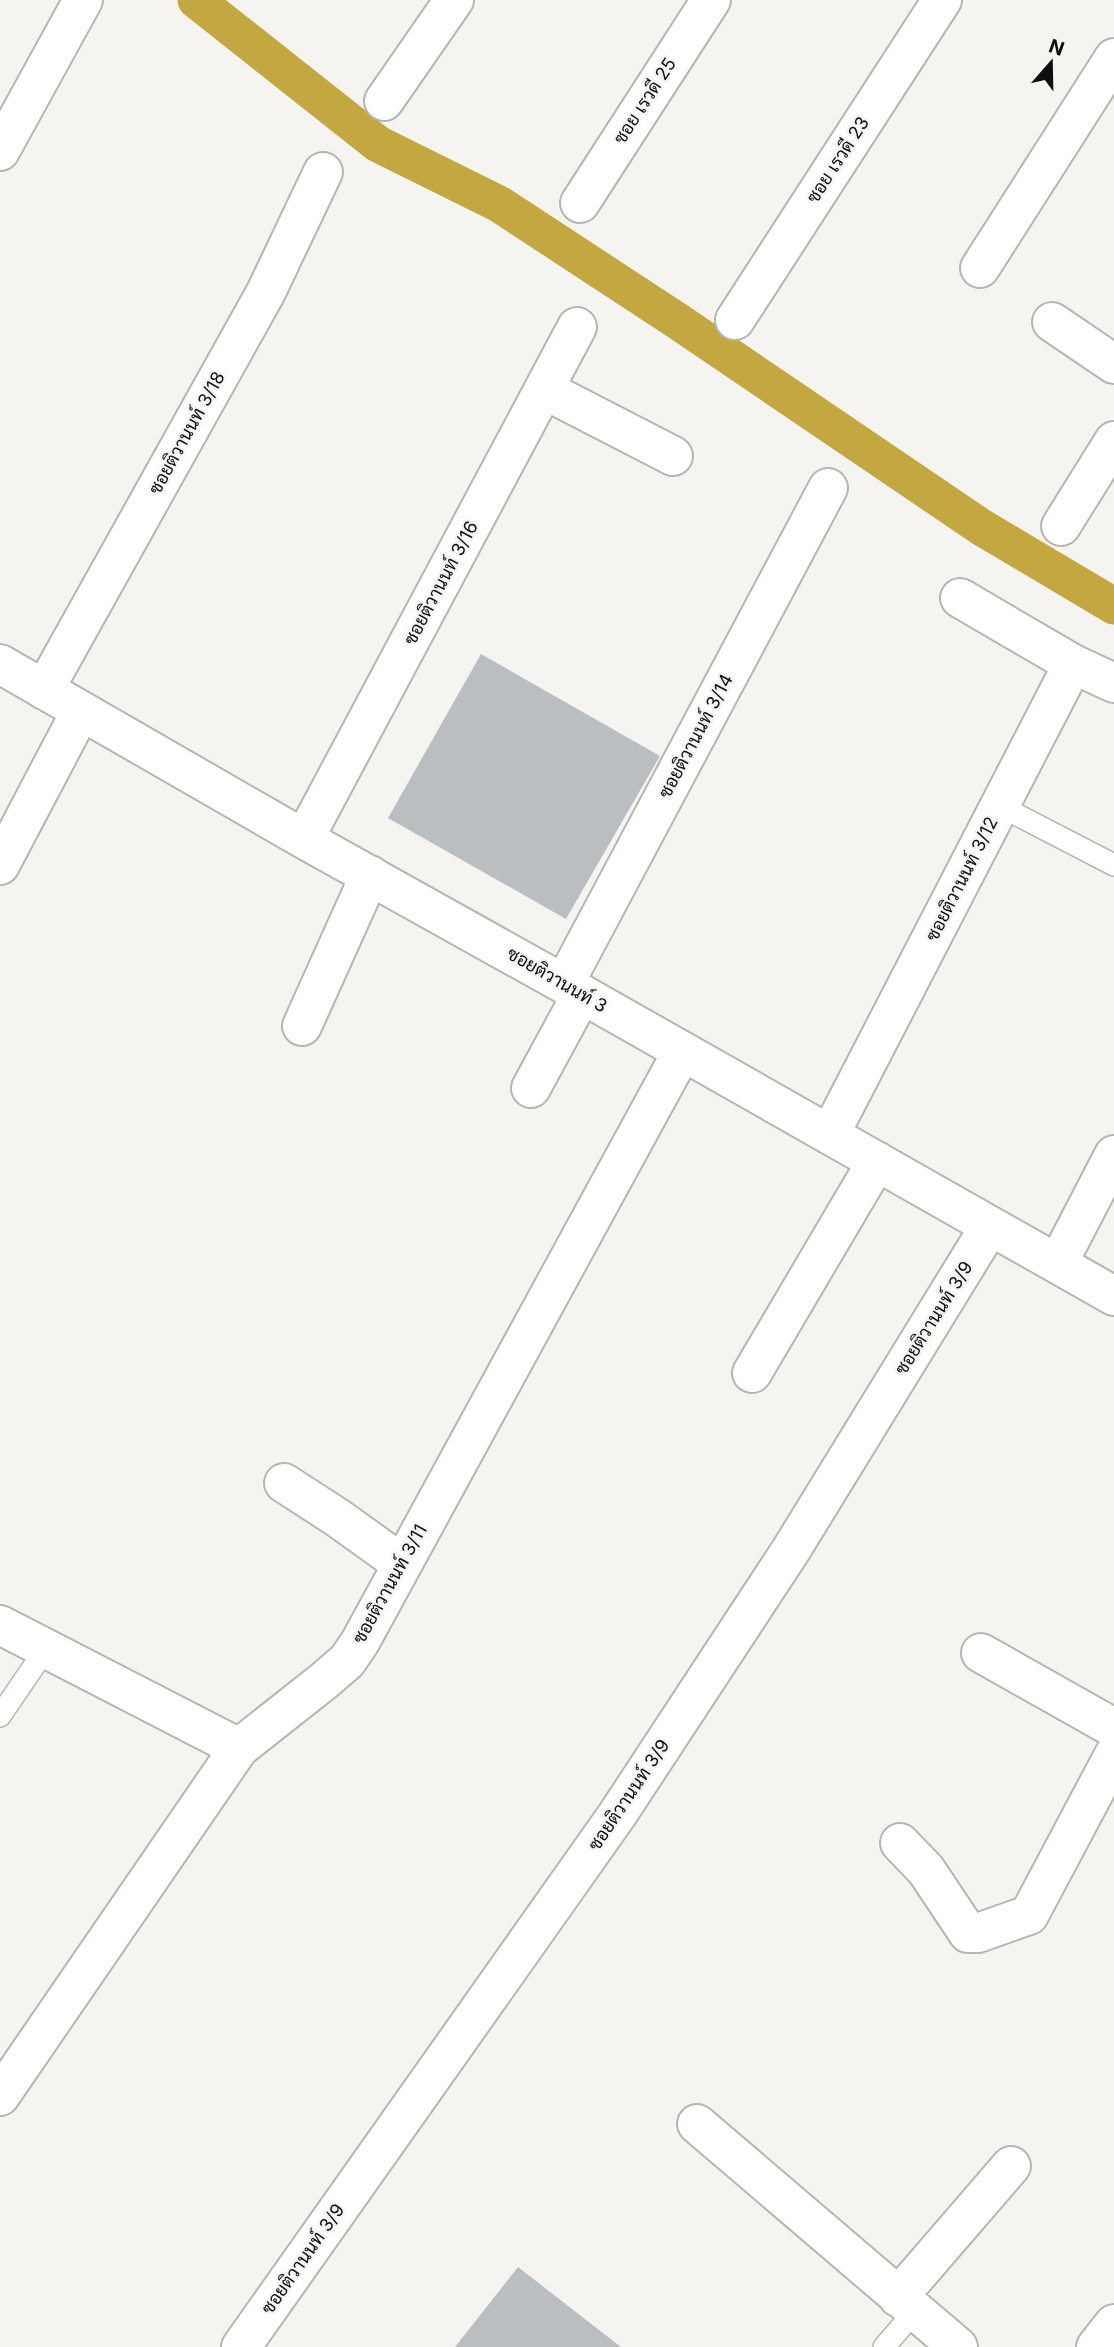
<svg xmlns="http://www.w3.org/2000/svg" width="1114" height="2347" font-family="Inter,Sarabun,sans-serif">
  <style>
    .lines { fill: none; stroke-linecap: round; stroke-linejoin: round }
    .canal { stroke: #c3a842; stroke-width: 37 }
    .building { fill: #bbbec0 }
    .lane-casing { stroke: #b6b5b2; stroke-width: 24 }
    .street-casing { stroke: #b6b5b2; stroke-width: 42 }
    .lane { stroke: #fff; stroke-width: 21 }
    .street { stroke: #fff; stroke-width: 38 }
    .labels { text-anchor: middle; stroke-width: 5; stroke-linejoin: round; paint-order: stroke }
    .street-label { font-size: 18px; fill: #0e0e0d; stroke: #f5f4f1 }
  </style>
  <rect width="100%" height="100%" fill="#f5f4f1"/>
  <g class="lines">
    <path class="canal" d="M 196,0 L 378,144 L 499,204 L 676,320 L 981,527 L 1114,606"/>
  </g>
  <path class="building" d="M 481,654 L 660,756 L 566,919 L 388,818 Z
    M 518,2267 L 621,2347 L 455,2347 Z"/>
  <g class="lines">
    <g class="lane-casing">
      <path id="lane" d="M 1000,806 L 1114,865
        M 0,1716 L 45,1650
        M 884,2347 L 915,2311"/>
    </g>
    <g class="street-casing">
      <path id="street" d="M 384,101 L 454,0
        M 0,151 L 83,0
        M 580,203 L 711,0
        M 980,268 L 1114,58
        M 735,320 L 942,0
        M 1052,322 L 1114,364
        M 545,390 L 673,456
        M 1061,526 L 1114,441
        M 960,598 L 1073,664
        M 0,664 L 304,839 L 564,984 L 1114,1296
        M 44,690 L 266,292 L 323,172
        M 304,839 L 577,327
        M 0,865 L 81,711
        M 564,984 L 828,488
        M 302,1026 L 370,875
        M 531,1088 L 582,994
        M 830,1134 L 1073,664 L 1114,683
        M 1058,1263 L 1114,1155
        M 752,1373 L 877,1161
        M 284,1483 L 338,1518 L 402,1564
        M 0,1625 L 239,1748
        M 981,1653 L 1114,1728
        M 900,1843 L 926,1870 L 968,1933 L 978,1933 L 1023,1917 L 1029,1915 L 1114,1755
        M 0,2096 L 239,1748 L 325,1680 L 347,1661 L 360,1642 L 682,1052
        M 697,2124 L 958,2347
        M 898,2297 L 1011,2166
        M 241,2347 L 617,1815 L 791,1550 L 990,1226
        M 1096,2347 L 1114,2324"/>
    </g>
    <use href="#lane" class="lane"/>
    <use href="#street" class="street"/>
  </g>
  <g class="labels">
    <g class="street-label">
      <text transform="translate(645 101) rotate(-57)" y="6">ซอย เรวดี 25</text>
      <text transform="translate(838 160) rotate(-57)" y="6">ซอย เรวดี 23</text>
      <text transform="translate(187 433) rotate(-61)" y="6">ซอยติวานนท์ 3/18</text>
      <text transform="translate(441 583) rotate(-62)" y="6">ซอยติวานนท์ 3/16</text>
      <text transform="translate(696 736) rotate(-62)" y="6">ซอยติวานนท์ 3/14</text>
      <text transform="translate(962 879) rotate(-63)" y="6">ซอยติวานนท์ 3/12</text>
      <text transform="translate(557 980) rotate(30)" y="6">ซอยติวานนท์ 3</text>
      <text transform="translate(934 1318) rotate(-58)" y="6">ซอยติวานนท์ 3/9</text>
      <text transform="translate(390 1584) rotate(-61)" y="6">ซอยติวานนท์ 3/11</text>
      <text transform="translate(629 1795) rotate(-56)" y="6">ซอยติวานนท์ 3/9</text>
      <text transform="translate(303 2259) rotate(-55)" y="6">ซอยติวานนท์ 3/9</text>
    </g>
  </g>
  <g transform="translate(1051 63) rotate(20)" stroke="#f5f4f1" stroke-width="5" paint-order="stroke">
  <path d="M0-5L12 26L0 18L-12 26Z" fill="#0e0e0d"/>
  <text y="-10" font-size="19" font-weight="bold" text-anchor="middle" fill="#0e0e0d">N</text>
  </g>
</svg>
